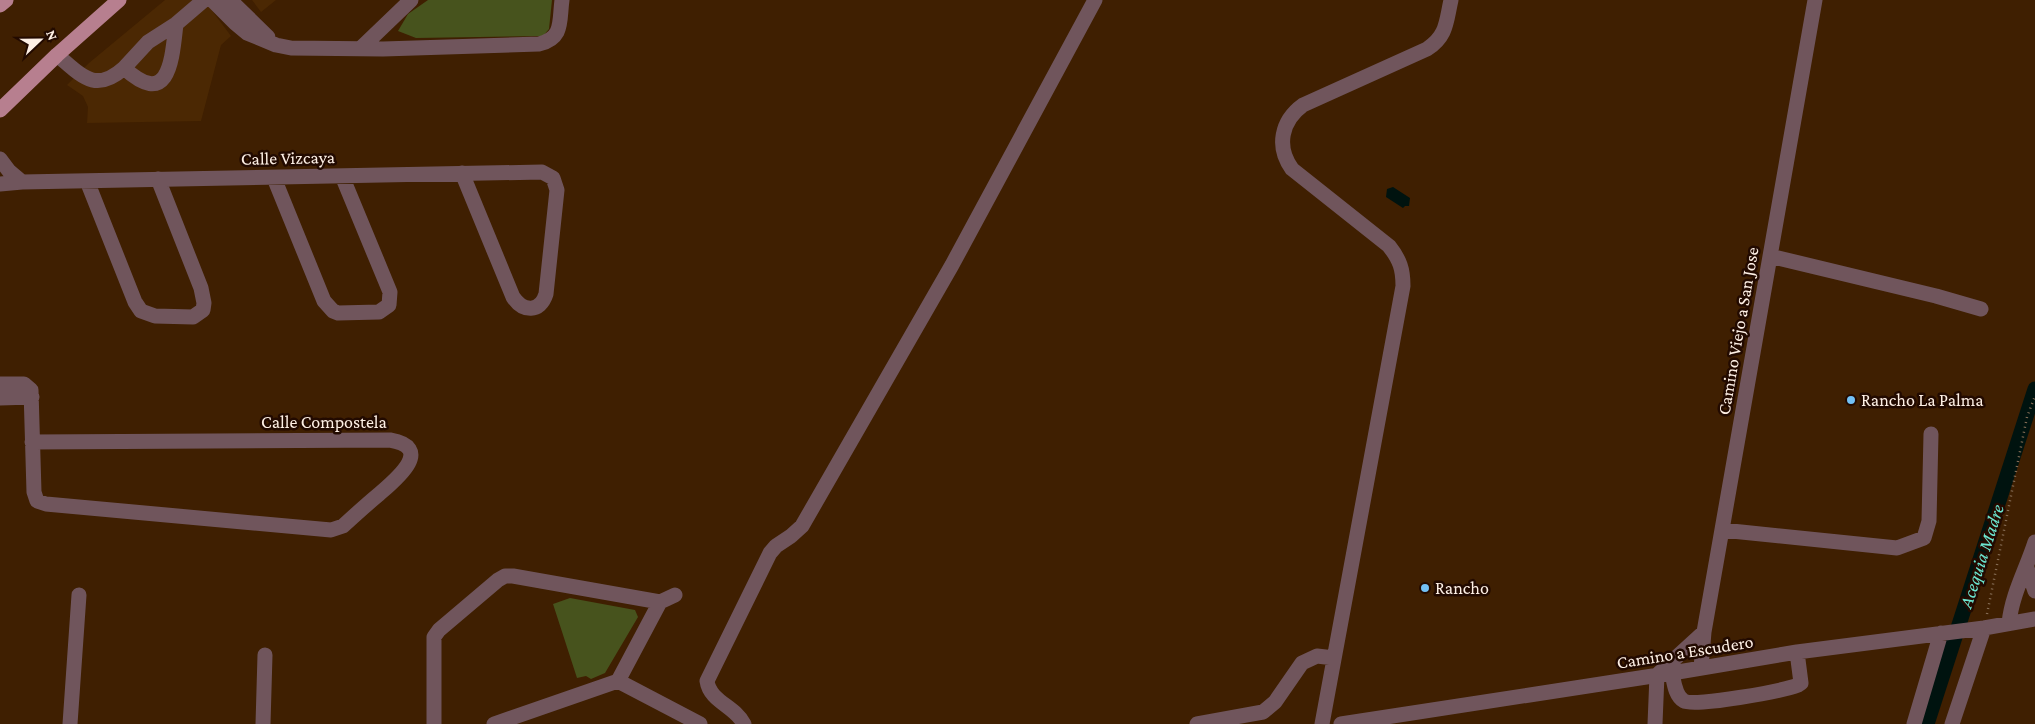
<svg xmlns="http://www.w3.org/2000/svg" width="2035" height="724" font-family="'Crimson Pro',serif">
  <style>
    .built { fill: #4b2803 }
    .green { fill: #47531d }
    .water { fill: #00130f }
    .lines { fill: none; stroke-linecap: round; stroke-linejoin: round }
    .canal { stroke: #00130f; stroke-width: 15 }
    .path { stroke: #897059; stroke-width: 2.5; stroke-dasharray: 1 4; stroke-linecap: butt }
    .minor { stroke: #70555c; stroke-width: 15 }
    .major { stroke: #b77f8f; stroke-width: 15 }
    .poi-dot { fill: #73c1f5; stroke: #220a00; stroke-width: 2 }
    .labels { text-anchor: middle; stroke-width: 5; stroke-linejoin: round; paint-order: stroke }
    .street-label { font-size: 18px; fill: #fef0e5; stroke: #220a00 }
    .poi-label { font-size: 18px; fill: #fef0e5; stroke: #220a00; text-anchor: start }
    .water-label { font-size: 19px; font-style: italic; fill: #6ce6d0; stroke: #220a00 }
  </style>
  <rect width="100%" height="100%" fill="#3f1f01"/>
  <path class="built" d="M 165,0 L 204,0 L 231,36 L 221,45 L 201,121 L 87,123 L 88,107 L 83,96 L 67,85 L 89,63 Z
    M 252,0 L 276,0 L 261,12 Z"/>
  <path class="green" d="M 428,0 L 552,0 L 549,29 L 543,36 L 416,38 L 398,31 L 408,14 Z
    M 570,598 L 635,610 L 638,617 L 605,673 L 591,679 L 586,676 L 577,678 L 553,604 Z"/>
  <path class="water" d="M 1393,187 L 1410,198 L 1409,206 L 1405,206 L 1403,208 L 1386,197 L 1387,189 Z"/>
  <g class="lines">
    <path class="canal" d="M 1927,724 L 2035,389"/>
    <path class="path" d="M 1987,614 L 2027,417 L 2035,396"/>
    <path class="minor" d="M 212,0 L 235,23 L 247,33 L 276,45 L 291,48 L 383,49 L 539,44 C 564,38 559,21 562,0
      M 230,0 L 268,37
      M 176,24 C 172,58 170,110 124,68 L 148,42 L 176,24 L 204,0
      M 360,49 L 411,0
      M 57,55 C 81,75 95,94 124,68
      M 0,159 L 9,171 L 22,182
      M 274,178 L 324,301 L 333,311 L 338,313 L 379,312 L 389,305 L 390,292 L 342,176
      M 87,181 L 135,302 L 141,311 L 155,316 L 193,317 L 203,310 L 204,303 L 201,288 L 158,179
      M 0,184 L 22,182 L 542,172 L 553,178 L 557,190 L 546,294 C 540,313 523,312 513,297 L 462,173
      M 1770,256 L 1936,296 L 1981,309
      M 0,384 L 24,384 L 31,390 L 34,492 L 37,501 L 46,504 L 331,530 L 343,526 C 355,515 366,505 378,495 C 394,481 436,448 390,440 L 32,442
      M 0,398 L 32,397
      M 1722,530 L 1897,548 L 1924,538 L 1929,521 L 1931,434
      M 2027,568 L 2035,591
      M 2009,623 C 2012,594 2026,570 2035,542
      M 1701,668 L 1704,632 L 1815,0
      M 1672,673 C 1674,682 1675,696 1684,701 C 1695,707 1783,691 1798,685 L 1801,683 L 1797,652
      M 618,681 L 700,724
      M 70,724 L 79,595
      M 263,724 L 265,655
      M 434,724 L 434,637 L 439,630 L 498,580 L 505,576 L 513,576 L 660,602 L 675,595
      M 494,724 L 618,681 L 660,602
      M 744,724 C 735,706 710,702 707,681 L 770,553 L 776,546 L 791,536 L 802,526 L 952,265 L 1095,0
      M 1197,724 L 1263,712 L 1275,702 L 1302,663 L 1317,656 L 1334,658
      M 1322,724 L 1403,286 C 1403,269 1400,260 1389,246 L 1292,169 C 1276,147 1281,121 1303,105 L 1427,49 C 1447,36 1446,22 1451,0
      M 1341,724 L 1672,673 L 1797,652 L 1984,628 L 2035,619
      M 1655,724 L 1657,675 L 1704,632
      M 1914,724 L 1941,633
      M 1952,724 L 1984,628"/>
    <path class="major" d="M 0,5 L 6,0
      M 0,110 L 57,55 L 119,0"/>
  </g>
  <g class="poi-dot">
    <circle cx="1851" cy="400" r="5"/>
    <circle cx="1425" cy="588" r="5"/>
  </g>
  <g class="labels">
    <g class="street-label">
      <text transform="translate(288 158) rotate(-1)" y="6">Calle Vizcaya</text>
      <text transform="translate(1738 331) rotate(-80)" y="6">Camino Viejo a San Jose</text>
      <text x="324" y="428">Calle Compostela</text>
      <text transform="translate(1685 652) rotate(-9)" y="6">Camino a Escudero</text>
    </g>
    <g class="poi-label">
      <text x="1861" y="406">Rancho La Palma</text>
      <text x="1435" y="594">Rancho</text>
    </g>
    <g class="water-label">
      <text transform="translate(1981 556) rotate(-72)" y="7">Acequia Madre</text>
    </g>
  </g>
  <g transform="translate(40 40) rotate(68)" stroke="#220a00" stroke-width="4" paint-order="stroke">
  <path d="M0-4L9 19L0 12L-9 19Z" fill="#fef0e5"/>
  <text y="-8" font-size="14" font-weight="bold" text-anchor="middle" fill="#fef0e5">N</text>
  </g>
</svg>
